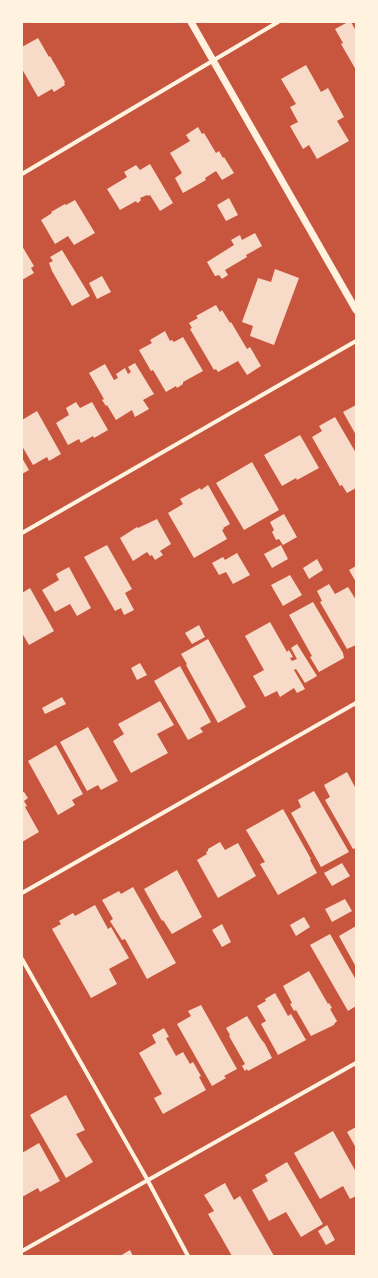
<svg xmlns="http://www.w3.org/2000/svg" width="378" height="1278" font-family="Arial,sans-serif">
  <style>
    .building { fill: #f7dbc8 }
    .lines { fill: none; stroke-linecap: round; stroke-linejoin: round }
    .minor { stroke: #fff3e0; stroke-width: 4 }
    .tertiary { stroke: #fff3e0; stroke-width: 7 }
  </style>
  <rect width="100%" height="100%" fill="#c8553d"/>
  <path class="building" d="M 348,22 L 351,22 L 356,31 L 356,70 L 341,44 L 343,43 L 335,29 Z
    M 38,38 L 49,57 L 50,56 L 65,82 L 64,83 L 65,85 L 54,92 L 52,89 L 38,97 L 22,69 L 22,47 Z
    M 306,65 L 321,92 L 328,88 L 344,117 L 337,121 L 349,141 L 317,159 L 309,145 L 303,149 L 290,126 L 298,122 L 290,107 L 296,104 L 281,79 Z
    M 198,127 L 202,134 L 204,133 L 216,153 L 219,151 L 223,158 L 224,157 L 234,173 L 222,180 L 216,171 L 205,178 L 206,180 L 183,193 L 175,178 L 182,173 L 170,153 L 190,141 L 186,135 Z
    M 150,164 L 173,203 L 160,211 L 150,195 L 148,196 L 147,195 L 140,198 L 141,200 L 139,202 L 137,203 L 136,201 L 120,210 L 107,189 L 127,177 L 124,172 L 136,165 L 140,170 Z
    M 229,198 L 238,215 L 226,221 L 217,205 Z
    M 75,200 L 95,233 L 74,245 L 68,236 L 55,244 L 41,220 L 52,213 L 51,212 L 65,204 L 66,205 Z
    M 255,233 L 262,246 L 246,255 L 247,257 L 225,270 L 228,275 L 222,279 L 219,275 L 215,276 L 207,262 L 234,245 L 231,240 L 240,235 L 242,240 Z
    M 22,246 L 34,266 L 31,268 L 34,273 L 22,280 Z
    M 62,250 L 90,296 L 72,306 L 52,271 L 49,263 L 53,261 L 50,257 Z
    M 275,269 L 299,278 L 274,345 L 250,336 L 253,326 L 242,322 L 258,278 L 271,282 Z
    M 102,276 L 111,292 L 97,299 L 89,283 Z
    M 216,305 L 220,312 L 222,310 L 230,323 L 231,322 L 247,349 L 250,347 L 261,366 L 247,375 L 238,361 L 218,372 L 216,369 L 214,370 L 190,329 L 192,328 L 189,323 L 198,318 L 196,316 Z
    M 165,331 L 170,341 L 172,340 L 174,342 L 183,337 L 203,371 L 183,382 L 183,384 L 177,388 L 176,386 L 166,392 L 153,370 L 151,371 L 139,350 L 152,343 L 150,340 Z
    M 135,363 L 154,394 L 143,400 L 149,409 L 135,417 L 132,410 L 116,420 L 107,405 L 106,406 L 102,400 L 104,399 L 89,373 L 105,364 L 114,380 L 118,378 L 116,374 L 125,368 L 128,374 L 131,372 L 128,367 Z
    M 76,402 L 80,408 L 92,402 L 108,430 L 94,438 L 93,436 L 81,443 L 79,439 L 68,445 L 56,423 L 69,415 L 66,408 Z
    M 356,405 L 356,435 L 343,412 Z
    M 37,411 L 61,454 L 49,461 L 47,457 L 33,465 L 22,446 L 22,420 Z
    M 335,417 L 356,453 L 356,488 L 347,493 L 342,485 L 340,486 L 312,437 L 322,431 L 319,426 Z
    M 300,435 L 319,468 L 297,480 L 296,478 L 282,486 L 264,455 Z
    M 22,458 L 29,470 L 22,474 Z
    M 252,462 L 279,510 L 244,530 L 216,483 Z
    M 208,485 L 230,524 L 223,528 L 224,529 L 222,530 L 227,539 L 194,558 L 168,513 L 183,504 L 180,499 L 200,488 L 201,490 Z
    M 284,514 L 297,537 L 283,545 L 279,539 L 276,540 L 272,532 L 274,530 L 270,522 Z
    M 157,519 L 171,544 L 160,551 L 163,555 L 155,560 L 152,555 L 150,556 L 147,552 L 133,561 L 120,538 L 137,527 L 138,528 Z
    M 107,545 L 132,589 L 125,593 L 134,610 L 124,615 L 121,608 L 115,611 L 84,557 Z
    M 281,545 L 288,559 L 272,568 L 264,554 Z
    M 237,553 L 250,575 L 233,584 L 226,572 L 219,575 L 212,563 L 223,557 L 225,560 Z
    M 317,559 L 323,570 L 309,579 L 303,568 Z
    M 356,566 L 356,582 L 349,570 Z
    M 69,567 L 91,608 L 77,616 L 70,604 L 55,612 L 42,590 L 59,580 L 56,574 Z
    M 290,575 L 302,595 L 283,606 L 271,585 Z
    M 329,584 L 335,594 L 348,587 L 356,600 L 356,645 L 347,649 L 320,602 L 322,601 L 317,591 Z
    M 30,588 L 54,631 L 29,645 L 22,633 L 22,593 Z
    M 313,602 L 343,653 L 344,658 L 319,672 L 310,657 L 312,656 L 289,615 Z
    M 270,622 L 287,652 L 289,650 L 293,657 L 290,658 L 292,661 L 297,659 L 291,648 L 297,644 L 317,676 L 305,683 L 296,669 L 294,670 L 305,689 L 297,693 L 294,688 L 280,697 L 277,691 L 265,697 L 253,676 L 264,670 L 245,636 Z
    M 199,625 L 205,637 L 192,644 L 185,633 Z
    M 208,639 L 246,707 L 218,723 L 186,665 L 187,664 L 181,654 Z
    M 140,663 L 147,675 L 137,680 L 131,668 Z
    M 180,666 L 211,722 L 200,728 L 203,732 L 188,740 L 154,681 Z
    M 62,697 L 66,704 L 45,714 L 42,708 Z
    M 160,701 L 174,725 L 157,734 L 168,753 L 131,773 L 113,741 L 124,734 L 118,724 Z
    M 88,727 L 118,781 L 101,790 L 98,785 L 87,791 L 60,742 Z
    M 56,745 L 83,794 L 72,800 L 75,805 L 58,815 L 28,761 Z
    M 347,772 L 356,789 L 356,848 L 353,849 L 325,800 L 330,797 L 324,785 Z
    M 314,791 L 349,852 L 321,867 L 291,813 L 301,807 L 298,800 Z
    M 22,792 L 24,792 L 28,798 L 24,801 L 27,806 L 25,807 L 39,832 L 22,842 Z
    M 283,809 L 311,859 L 310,860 L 317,873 L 278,895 L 260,864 L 265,862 L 246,830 Z
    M 220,842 L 225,850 L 238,843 L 256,876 L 218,898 L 197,860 L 207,854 L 206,852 L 208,851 L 208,849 Z
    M 342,863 L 350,876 L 332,886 L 324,873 Z
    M 177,870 L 202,917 L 172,934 L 163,920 L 162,921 L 144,889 Z
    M 133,887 L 176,963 L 147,979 L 125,939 L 122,940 L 110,921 L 113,919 L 102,900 L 119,891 L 121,894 Z
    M 345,899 L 352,911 L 332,922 L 325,909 Z
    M 95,905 L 108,929 L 111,927 L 129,958 L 109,969 L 117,984 L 91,998 L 52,929 L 61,924 L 59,921 L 73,913 L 75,916 Z
    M 304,917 L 310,927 L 296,936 L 290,925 Z
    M 222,924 L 231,942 L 222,947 L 212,930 Z
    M 356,926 L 356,967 L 339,936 Z
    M 330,934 L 356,980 L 356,1006 L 348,1011 L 310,945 Z
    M 309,971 L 328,1004 L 329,1003 L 332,1008 L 330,1009 L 337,1021 L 334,1024 L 334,1025 L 311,1036 L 296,1010 L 294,1011 L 290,1004 L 292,1003 L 283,986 Z
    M 275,993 L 288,1016 L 291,1014 L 306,1040 L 278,1055 L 261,1024 L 266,1021 L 257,1006 L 266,1001 L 265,999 Z
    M 201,1005 L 237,1069 L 224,1076 L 226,1078 L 212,1086 L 177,1024 L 191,1016 L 188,1011 Z
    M 247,1016 L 261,1039 L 265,1044 L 272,1058 L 248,1071 L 247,1069 L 245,1071 L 242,1066 L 245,1064 L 229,1036 L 230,1035 L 226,1028 Z
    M 164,1028 L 169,1037 L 166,1038 L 176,1056 L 183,1052 L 190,1064 L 193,1062 L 201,1076 L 199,1077 L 206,1090 L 163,1114 L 154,1098 L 162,1094 L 139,1053 L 156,1043 L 152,1035 Z
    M 66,1095 L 85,1130 L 76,1134 L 93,1162 L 66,1178 L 30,1115 Z
    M 356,1127 L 356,1148 L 347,1132 Z
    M 333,1131 L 356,1172 L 356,1196 L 350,1199 L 343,1186 L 320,1199 L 294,1153 Z
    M 39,1143 L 60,1181 L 40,1192 L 38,1188 L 22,1197 L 22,1153 Z
    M 287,1162 L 323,1224 L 301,1237 L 286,1212 L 269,1221 L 252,1190 L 268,1181 L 265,1175 Z
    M 225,1183 L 234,1200 L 240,1196 L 274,1256 L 232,1256 L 208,1214 L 214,1211 L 204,1195 Z
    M 327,1225 L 335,1240 L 326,1245 L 318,1231 Z
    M 130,1250 L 133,1256 L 120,1256 Z"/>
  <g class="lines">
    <path class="minor" d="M 22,174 L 278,22
      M 22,533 L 356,341
      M 22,893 L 356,703
      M 22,959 L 147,1179 L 188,1256
      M 22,1251 L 356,1063"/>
    <path class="tertiary" d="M 191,22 L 356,310"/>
  </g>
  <rect width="378" height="1278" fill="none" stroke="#fff3e0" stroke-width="46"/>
</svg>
